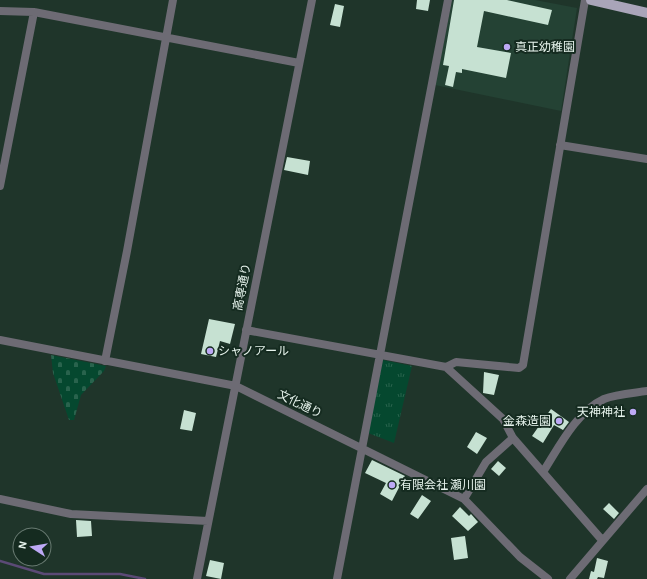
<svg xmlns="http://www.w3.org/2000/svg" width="647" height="579" font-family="'Alegreya Sans','Noto Sans JP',sans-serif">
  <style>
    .built { fill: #244234 }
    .grass { fill: url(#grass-tufts) }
    .cemetery { fill: url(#cemetery-stones) }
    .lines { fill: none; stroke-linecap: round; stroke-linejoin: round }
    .stream { stroke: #5b4a76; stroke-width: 2.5 }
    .building { fill: #c6e1d2 }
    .minor { stroke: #6d6b74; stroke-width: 8 }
    .major { stroke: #a9a5b9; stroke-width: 10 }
    .poi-dot { fill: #bda9f5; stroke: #152b20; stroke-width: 1.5 }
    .labels { text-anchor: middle; stroke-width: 4; stroke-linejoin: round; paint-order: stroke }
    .poi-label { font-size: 12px; fill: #e6f3ec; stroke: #152b20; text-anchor: start }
    .street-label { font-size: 12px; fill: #e6f3ec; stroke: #152b20 }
  </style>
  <defs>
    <pattern id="grass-tufts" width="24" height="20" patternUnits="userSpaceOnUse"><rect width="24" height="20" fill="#05482f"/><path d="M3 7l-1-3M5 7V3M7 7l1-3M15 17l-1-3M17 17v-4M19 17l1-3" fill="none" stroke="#29634d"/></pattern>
    <pattern id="cemetery-stones" width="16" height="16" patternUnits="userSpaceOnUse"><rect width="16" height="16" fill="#05482f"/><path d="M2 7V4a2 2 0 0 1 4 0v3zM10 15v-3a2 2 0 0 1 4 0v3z" fill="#29634d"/></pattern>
  </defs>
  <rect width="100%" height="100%" fill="#1f352a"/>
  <path class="built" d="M 452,0 L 535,0 L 577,8 L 561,111 L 435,85 Z"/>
  <path class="grass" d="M 383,360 L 412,366 L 394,443 L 368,433 Z"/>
  <path class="cemetery" d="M 51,355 L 106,366 L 104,371 L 81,395 L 74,420 L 69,420 L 53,373 Z"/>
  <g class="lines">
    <path class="stream" d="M 0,561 L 44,574 L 120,574 L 145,579"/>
  </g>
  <path class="building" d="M 417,0 L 430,0 L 428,11 L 416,9 Z
    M 454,0 L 507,0 L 552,10 L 548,25 L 484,11 L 477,47 L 511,53 L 506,78 L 462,69 L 462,73 L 456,72 L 453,87 L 445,85 L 449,66 L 443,65 Z
    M 335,4 L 344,6 L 340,27 L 330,25 Z
    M 287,157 L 310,161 L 308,175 L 284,170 Z
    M 209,319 L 235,324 L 230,344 L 220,341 L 216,357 L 201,354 Z
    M 484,372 L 499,375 L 494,395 L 483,393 Z
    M 551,409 L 569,422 L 563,430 L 554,425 L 543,443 L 532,436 Z
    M 184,410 L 196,413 L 192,431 L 180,429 Z
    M 476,432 L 487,438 L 477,454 L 467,447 Z
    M 372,460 L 405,476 L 392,501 L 380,494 L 386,483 L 365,473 Z
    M 498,461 L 506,468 L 499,476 L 491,469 Z
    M 422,495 L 431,501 L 418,519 L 410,514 Z
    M 609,503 L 619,513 L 614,519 L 603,509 Z
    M 460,507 L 469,516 L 471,514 L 478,522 L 468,531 L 452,516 Z
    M 76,520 L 91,521 L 92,536 L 77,537 Z
    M 465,536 L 468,558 L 454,560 L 451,538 Z
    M 597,558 L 608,561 L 604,578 L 598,577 L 597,579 L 589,579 L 591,571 L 594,572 Z
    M 210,560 L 224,563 L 221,579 L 206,576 Z"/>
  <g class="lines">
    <path class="minor" d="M 0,11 L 34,12 L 299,63
      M 560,145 L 647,159
      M 0,186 L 34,12
      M 246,330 L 446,367 L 503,419 L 513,438 L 602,540
      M 0,340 L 236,386 L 464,499 L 520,557 L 548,579
      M 105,361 L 127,251 L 173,0
      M 446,367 L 456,362 L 519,368 L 523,365 L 585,0
      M 543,472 C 559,447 576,412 604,399 C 616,394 634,393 647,391
      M 0,499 L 71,514 L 208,521
      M 464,499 L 486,462 L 513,438
      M 197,579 L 312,0
      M 337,579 L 448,0
      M 570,579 L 647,489"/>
    <path class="major" d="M 591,0 L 647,13"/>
  </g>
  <g class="poi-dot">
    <circle cx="507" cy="47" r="4"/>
    <circle cx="210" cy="351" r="4"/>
    <circle cx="633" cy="412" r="4"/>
    <circle cx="559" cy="421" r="4"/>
    <circle cx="392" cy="485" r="4"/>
  </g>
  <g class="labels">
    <g class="poi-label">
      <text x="515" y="51">真正幼稚園</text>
      <text x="218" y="355">シャノアール</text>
      <text x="625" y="416" text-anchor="end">天神神社</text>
      <text x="551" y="425" text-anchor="end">金森造園</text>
      <text x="400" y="489">有限会社 瀬川園</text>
    </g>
    <g class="street-label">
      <text transform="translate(242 287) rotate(-79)" y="4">高専通り</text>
      <text transform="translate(300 404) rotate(26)" y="4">文化通り</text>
    </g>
  </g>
  <g transform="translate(32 547) rotate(282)"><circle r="19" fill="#152b20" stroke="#697b72"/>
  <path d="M0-3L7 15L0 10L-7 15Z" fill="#bda9f5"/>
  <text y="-6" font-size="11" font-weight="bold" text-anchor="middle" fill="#e6f3ec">N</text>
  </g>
</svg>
